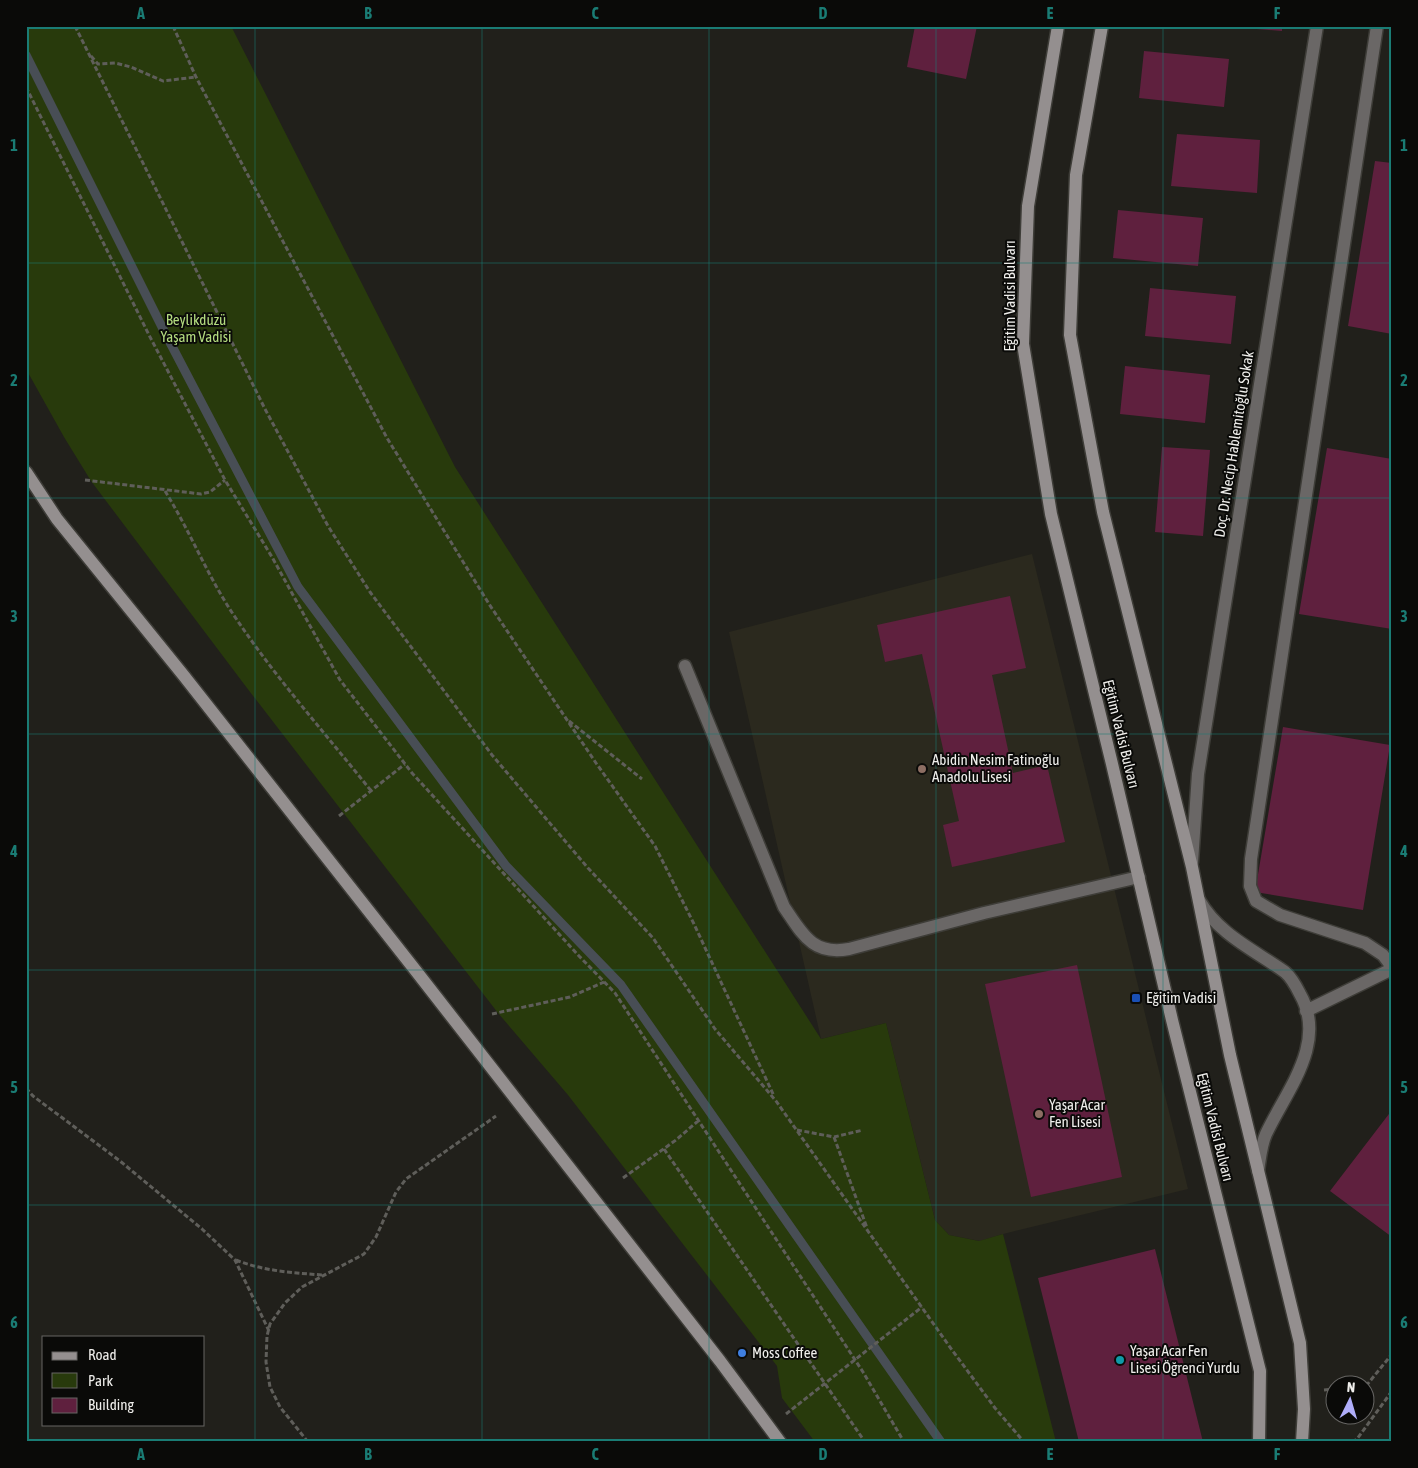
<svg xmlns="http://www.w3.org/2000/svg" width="1418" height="1468" font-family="'Asap Condensed',sans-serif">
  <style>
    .built { fill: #2b291e }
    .green { fill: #283a0c }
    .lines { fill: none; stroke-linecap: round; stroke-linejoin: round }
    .stream { stroke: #484e55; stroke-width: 9 }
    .building { fill: #5f203e }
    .lane-casing { stroke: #3e3d38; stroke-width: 15 }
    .street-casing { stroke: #3e3d38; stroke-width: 15 }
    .secondary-casing { stroke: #3e3d38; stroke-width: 15 }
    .path { stroke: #5f5e5a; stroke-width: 3; stroke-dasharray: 5 2.5; stroke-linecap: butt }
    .lane { stroke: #6a6766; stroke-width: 12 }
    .street { stroke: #6a6766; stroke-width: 12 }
    .secondary { stroke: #948f8f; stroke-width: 12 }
    .grid { fill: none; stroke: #1a7c74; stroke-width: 1; stroke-opacity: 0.55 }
    .education-dot { fill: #8d6e63; stroke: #0a0a08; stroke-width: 2 }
    .transit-dot { fill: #1a4fb4; stroke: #0a0a08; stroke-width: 2 }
    .shop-dot { fill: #3f7fe0; stroke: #0a0a08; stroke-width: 2 }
    .culture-dot { fill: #0f9aa8; stroke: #0a0a08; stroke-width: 2 }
    .labels { text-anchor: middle; stroke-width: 4; stroke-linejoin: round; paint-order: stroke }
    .street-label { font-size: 15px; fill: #efeeeb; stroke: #0a0a08 }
    .park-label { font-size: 15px; fill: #b3db7f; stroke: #0a0a08 }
    .poi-label { font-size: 15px; fill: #efeeeb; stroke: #0a0a08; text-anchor: start }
    .neatline { fill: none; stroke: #1a7c74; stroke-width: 2 }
    .grid-label { font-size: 16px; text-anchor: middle; font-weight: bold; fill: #1a7c74 }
  </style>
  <rect width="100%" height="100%" fill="#21201b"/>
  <path class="built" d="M 1032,554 L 1188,1189 L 1003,1234 L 980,1241 L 949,1235 L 935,1220 L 886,1023 L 821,1039 L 729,632 Z"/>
  <path class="green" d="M 26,26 L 231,26 L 455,467 L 821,1039 L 886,1023 L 935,1220 L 949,1235 L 979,1241 L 1003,1234 L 1056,1442 L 815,1442 L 782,1398 L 777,1366 L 568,1095 L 498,1013 L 247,688 L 91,481 L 64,437 L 26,369 Z"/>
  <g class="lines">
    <path class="stream" d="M 26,55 L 164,331 L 298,587 L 506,866 L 621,985 L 941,1442"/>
  </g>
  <path class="building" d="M 915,26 L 977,26 L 966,79 L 907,67 Z
    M 1245,26 L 1282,26 L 1282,31 L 1244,28 Z
    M 1144,51 L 1229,59 L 1224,107 L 1139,98 Z
    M 1177,134 L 1260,140 L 1257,193 L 1171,186 Z
    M 1375,161 L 1392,163 L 1392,334 L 1348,326 Z
    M 1118,210 L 1203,218 L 1198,266 L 1113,258 Z
    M 1150,288 L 1236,296 L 1231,344 L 1145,336 Z
    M 1125,366 L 1210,375 L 1205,423 L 1120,414 Z
    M 1162,447 L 1210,450 L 1203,536 L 1155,532 Z
    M 1327,448 L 1392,459 L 1392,629 L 1299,614 Z
    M 1010,596 L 1026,668 L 992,675 L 1013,773 L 1047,765 L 1065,842 L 952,867 L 943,825 L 959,821 L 922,654 L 885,662 L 877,625 Z
    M 1283,727 L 1390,745 L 1363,910 L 1255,892 Z
    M 1077,965 L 1122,1177 L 1031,1197 L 985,984 Z
    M 1392,1110 L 1392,1237 L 1330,1191 Z
    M 1155,1249 L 1203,1442 L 1079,1442 L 1038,1278 Z"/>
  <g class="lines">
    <g class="lane-casing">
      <path id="lane" d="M 1377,26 L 1251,859 L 1250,886 L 1256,901 L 1280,915 L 1365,943 L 1383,955 L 1392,967
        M 685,666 L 784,907 C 802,933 812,956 849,949 L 984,913 L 1139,877
        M 1199,900 C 1218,934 1254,950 1285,972 C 1292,978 1296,986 1300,994 C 1328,1043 1286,1091 1266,1134 C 1261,1145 1260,1159 1258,1171
        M 1306,1011 L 1392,969"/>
    </g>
    <g class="street-casing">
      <path id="street" d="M 1192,862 L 1198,774 L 1317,26"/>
    </g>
    <g class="secondary-casing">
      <path id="secondary" d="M 1058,26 L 1028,206 L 1023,344 L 1051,514 L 1112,764 L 1172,1020 L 1260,1371 L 1259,1442
        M 1102,26 L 1076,175 L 1070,335 L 1103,512 L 1192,867 L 1230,1055 L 1300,1343 L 1304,1409 L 1302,1442
        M 26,472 L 57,519 L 184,676 L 416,971 L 720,1361 L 780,1442"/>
    </g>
    <path class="path" d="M 75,26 L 265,409 L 328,526 L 370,592 L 492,755 L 588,868 L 653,938 L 715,1029 L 776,1101 L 952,1350 L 995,1408 L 1024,1442
      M 173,26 L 196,77 L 387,438 L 489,604 L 596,763 L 655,846 L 694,924 L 774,1096
      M 91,56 L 98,64 L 115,63 L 131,67 L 163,81 L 196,77
      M 26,87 L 149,335 L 225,480 L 272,557 L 340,680 L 412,773 L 579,956 L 615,993 L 863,1372 L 904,1442
      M 85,480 L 201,494 L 210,492 L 225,480
      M 165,491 C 190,531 207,575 233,614 C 275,677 325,733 372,792
      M 569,721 L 642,779
      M 339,816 L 405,764
      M 492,1014 L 570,997 L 604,982
      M 26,1088 L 33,1096 L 120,1161 L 202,1229 L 235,1260 L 269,1331
      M 797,1130 L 834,1137 L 863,1130
      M 834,1137 L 867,1228
      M 664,1149 L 865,1442
      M 623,1178 L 676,1140 L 698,1121
      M 236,1260 C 263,1271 294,1273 323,1275
      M 1366,1386 L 1392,1354
      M 1324,1390 L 1336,1389
      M 786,1414 L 922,1307
      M 308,1442 L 280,1407 L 270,1387 L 266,1362 L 267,1336 L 270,1324 L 285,1303 L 302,1287 L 364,1254 L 376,1237 L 396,1192 L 406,1179 L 496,1116
      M 1352,1442 L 1357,1439 L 1392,1391"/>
    <use href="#lane" class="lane"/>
    <use href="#street" class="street"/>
    <use href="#secondary" class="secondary"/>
  </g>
  <path class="grid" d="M 255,26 L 255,1442M 482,26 L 482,1442M 709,26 L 709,1442M 936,26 L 936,1442M 1163,26 L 1163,1442M 26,263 L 1392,263M 26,498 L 1392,498M 26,734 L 1392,734M 26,970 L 1392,970M 26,1205 L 1392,1205"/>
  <g class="education-dot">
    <circle cx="922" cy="769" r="5"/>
    <circle cx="1039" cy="1114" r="5"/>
  </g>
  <rect class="transit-dot" x="1131" y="993" width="10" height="10" rx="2.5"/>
  <circle class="shop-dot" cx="742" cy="1353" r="5"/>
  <circle class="culture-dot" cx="1120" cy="1360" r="5"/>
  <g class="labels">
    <g class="street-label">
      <text transform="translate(1010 296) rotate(-90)" y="5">Eğitim Vadisi Bulvarı</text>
      <text transform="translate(1234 444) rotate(-81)" y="5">Doç. Dr. Necip Hablemitoğlu Sokak</text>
      <text transform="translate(1121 734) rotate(76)" y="5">Eğitim Vadisi Bulvarı</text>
      <text transform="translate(1215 1127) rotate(76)" y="5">Eğitim Vadisi Bulvarı</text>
    </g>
    <g class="park-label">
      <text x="196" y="325">Beylikdüzü<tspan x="196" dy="17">Yaşam Vadisi</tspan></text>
    </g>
    <g class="poi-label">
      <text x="932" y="765">Abidin Nesim Fatinoğlu<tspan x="932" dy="17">Anadolu Lisesi</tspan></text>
      <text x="1146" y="1003">Eğitim Vadisi</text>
      <text x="1049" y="1110">Yaşar Acar<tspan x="1049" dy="17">Fen Lisesi</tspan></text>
      <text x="1130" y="1356">Yaşar Acar Fen<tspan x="1130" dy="17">Lisesi Öğrenci Yurdu</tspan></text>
      <text x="752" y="1358">Moss Coffee</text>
    </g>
  </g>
  <rect width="1418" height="1468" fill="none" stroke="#0a0a08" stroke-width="55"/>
  <rect x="42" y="1336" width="162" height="90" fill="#0a0a08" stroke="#666563"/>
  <rect x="52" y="1352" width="25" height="8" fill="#948f8f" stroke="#666563"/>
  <text x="88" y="1360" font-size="15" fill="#efeeeb">Road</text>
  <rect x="52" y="1373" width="25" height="15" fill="#283a0c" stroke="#666563"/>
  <text x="88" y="1386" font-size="15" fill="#efeeeb">Park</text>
  <rect x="52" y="1398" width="25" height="15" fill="#5f203e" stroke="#666563"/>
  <text x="88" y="1410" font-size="15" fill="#efeeeb">Building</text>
  <g transform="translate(1350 1400) rotate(5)"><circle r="24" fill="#0a0a08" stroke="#666563"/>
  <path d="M0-4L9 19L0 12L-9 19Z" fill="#b0aefa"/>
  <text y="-8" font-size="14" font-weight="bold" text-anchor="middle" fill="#efeeeb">N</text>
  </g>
  <rect x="28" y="28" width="1362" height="1412" class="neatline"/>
  <g class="grid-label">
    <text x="141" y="19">A</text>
    <text x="368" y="19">B</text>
    <text x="595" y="19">C</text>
    <text x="823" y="19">D</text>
    <text x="1050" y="19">E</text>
    <text x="1277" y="19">F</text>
    <text x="14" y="151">1</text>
    <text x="1404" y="151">1</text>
    <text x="14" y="386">2</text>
    <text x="1404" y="386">2</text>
    <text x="14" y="622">3</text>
    <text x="1404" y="622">3</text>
    <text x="14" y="857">4</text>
    <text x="1404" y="857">4</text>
    <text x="14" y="1093">5</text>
    <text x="1404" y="1093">5</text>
    <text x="14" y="1328">6</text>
    <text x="1404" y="1328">6</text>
    <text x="141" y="1460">A</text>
    <text x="368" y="1460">B</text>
    <text x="595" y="1460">C</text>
    <text x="823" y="1460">D</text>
    <text x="1050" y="1460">E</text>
    <text x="1277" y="1460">F</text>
  </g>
</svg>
